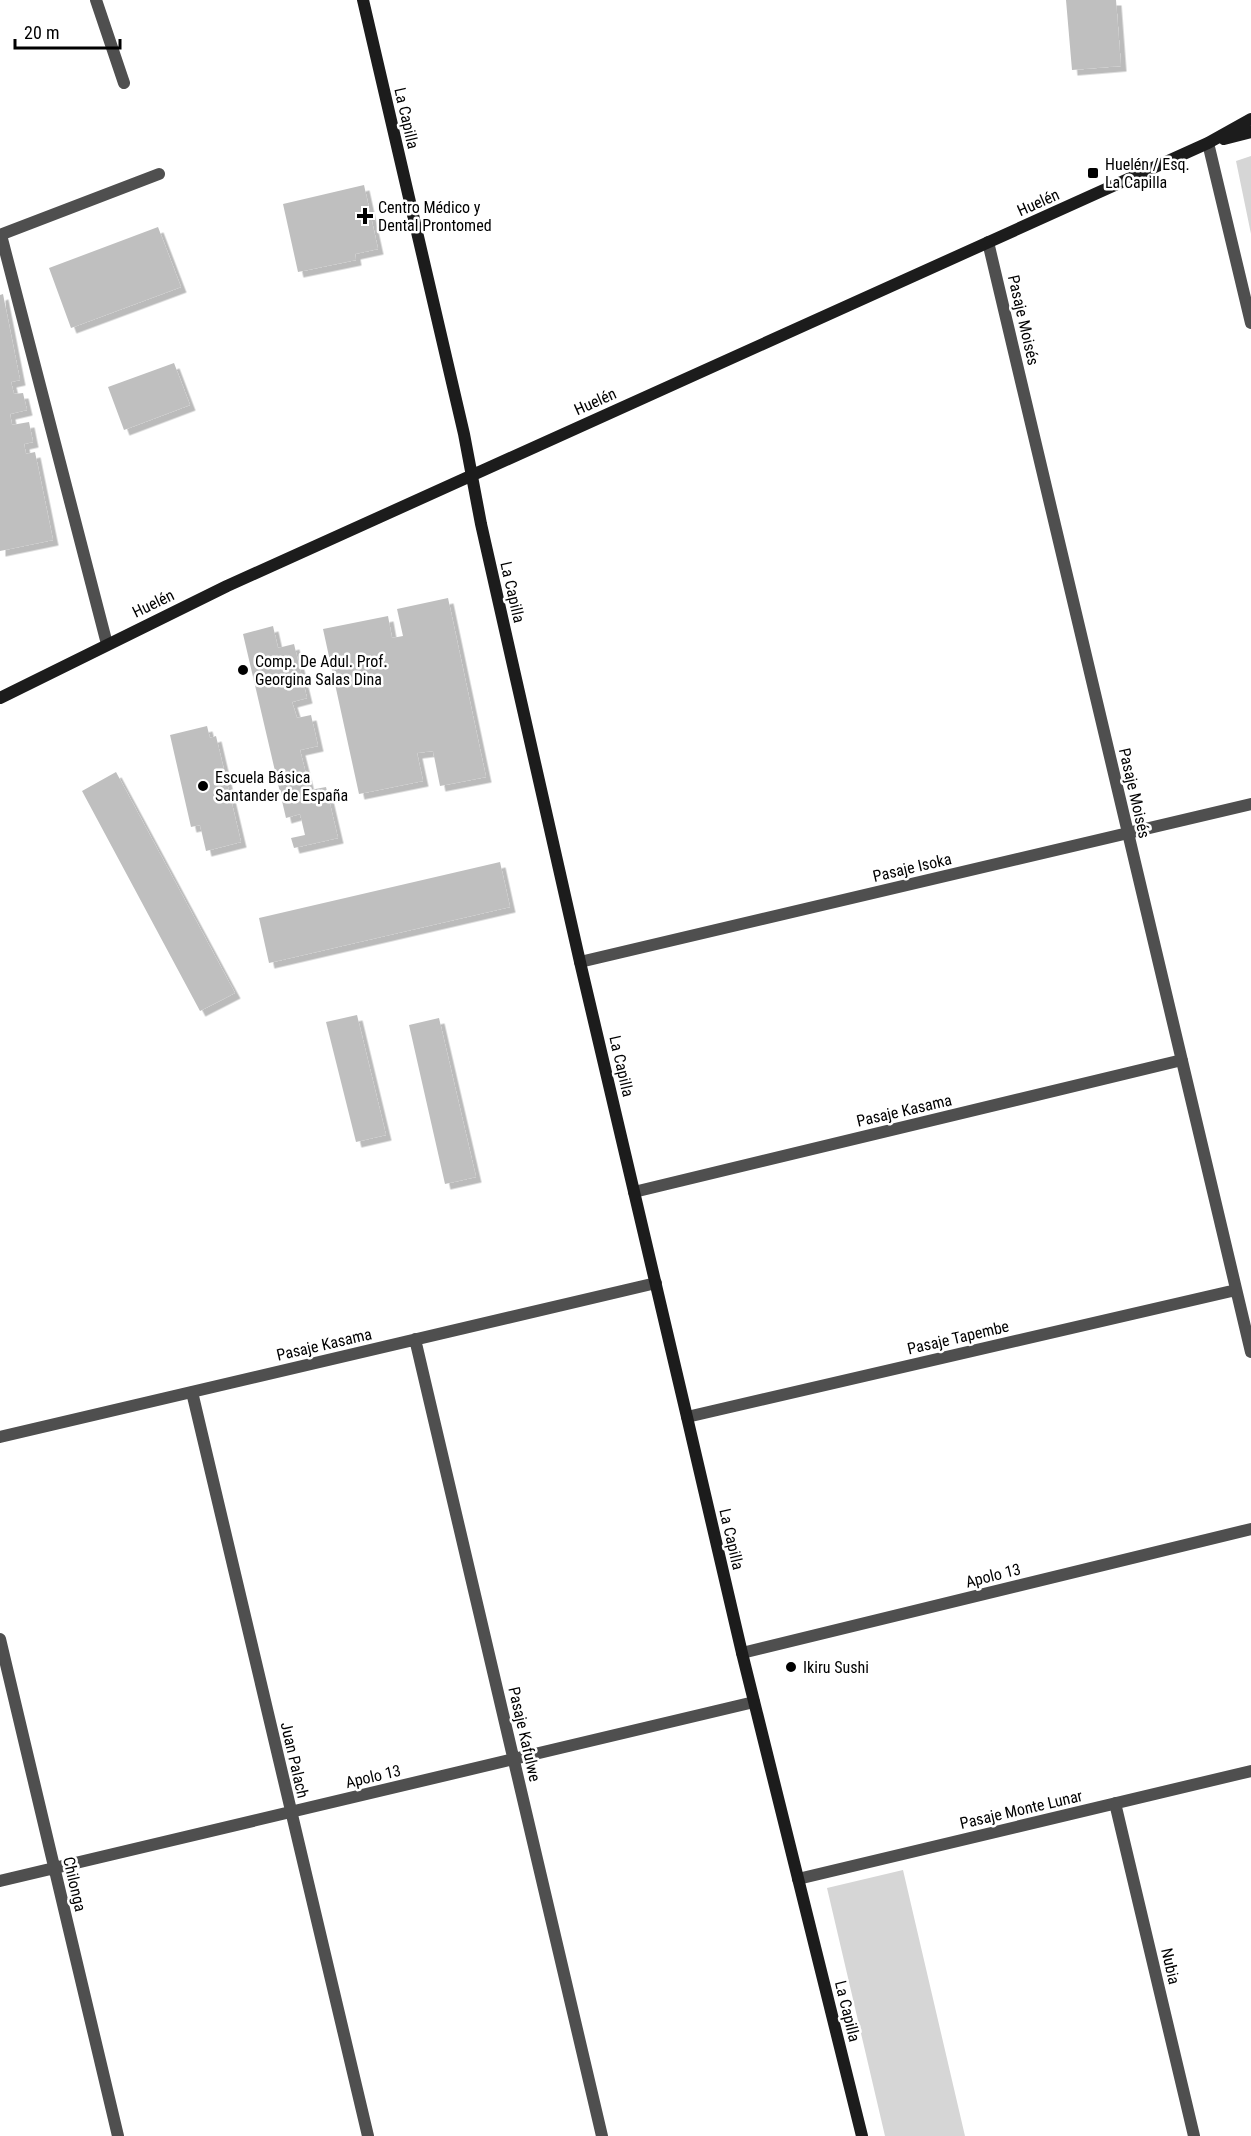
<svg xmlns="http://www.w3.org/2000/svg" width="1251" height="2136" font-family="'Roboto Condensed',sans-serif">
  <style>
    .green { fill: #d6d6d6 }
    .building { fill: #bfbfbf; filter: url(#shadow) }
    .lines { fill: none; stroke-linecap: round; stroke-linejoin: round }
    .lane { stroke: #4f4f4f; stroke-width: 12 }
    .street { stroke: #4f4f4f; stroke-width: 12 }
    .secondary { stroke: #1c1c1c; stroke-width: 12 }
    .poi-dot { fill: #000; stroke: #fff; stroke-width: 2 }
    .labels { text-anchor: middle; stroke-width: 5; stroke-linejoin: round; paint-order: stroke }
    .street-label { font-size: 16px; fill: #000; stroke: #fff }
    .poi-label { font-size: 16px; fill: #000; stroke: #fff; text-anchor: start }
  </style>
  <defs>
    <filter id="shadow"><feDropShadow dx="5.5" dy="5.5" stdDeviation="0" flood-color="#0004"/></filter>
  </defs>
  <rect width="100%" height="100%" fill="#fff"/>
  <path class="green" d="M 1251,156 L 1251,234 L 1236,161 Z
    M 903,1870 L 965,2136 L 885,2136 L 827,1888 Z"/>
  <path class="building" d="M 1066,0 L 1116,0 L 1121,66 L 1072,70 Z
    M 364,185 L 378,249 L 355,254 L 356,260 L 298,272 L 283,204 Z
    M 158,227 L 181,287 L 71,328 L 49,268 Z
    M 3,294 L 20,380 L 11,382 L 14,394 L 23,393 L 27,410 L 10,414 L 12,425 L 29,422 L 33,442 L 24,444 L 26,454 L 35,452 L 53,540 L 0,551 L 0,295 Z
    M 174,363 L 190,405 L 124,430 L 108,387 Z
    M 448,598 L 486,777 L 440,786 L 433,751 L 417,753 L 423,781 L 359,794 L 323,629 L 388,616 L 392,638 L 403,636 L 397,609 Z
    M 273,626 L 278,648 L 294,644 L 307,698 L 292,702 L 297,718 L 311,715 L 318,746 L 300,750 L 310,790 L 326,787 L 338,838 L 294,848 L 291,838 L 305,835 L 300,814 L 286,818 L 243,634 Z
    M 207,726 L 210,738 L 216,736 L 241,842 L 206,851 L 200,825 L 191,827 L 170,735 Z
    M 116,772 L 235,993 L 200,1011 L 82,791 Z
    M 500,862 L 510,907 L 269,963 L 259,918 Z
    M 357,1015 L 386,1135 L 356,1142 L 326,1022 Z
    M 439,1018 L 476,1177 L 445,1184 L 409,1025 Z"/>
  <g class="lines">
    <path class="lane" d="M 0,235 L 159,174
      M 1,235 L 107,644"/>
    <path class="street" d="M 96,0 L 124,83
      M 1208,143 L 1251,323
      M 988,242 L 1251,1352
      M 580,962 L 1251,804
      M 634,1192 L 1182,1060
      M 415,1339 L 602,2136
      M 192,1392 L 368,2136
      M 687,1417 L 1236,1290
      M 0,1437 L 656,1283
      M 0,1639 L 118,2136
      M 742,1653 L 1251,1529
      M 1115,1803 L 1194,2136
      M 798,1879 L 1251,1771
      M 0,1881 L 754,1702"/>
    <path class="secondary" d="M 363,0 L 464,434 L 481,524 L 580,962 L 687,1417 L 742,1653 L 862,2136
      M 1224,139 L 1251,132
      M 0,698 L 227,586 L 1208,143 L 1251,119"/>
  </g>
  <g class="poi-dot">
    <rect x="1087" y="167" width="12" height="12" rx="3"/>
    <path d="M362 207h6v6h6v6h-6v6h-6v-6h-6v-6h6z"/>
    <circle cx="243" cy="670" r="6"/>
    <circle cx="203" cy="786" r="6"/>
    <circle cx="791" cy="1667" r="6"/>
  </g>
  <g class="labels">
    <g class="street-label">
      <text transform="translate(407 118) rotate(77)" y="6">La Capilla</text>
      <text transform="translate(1038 202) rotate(-24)" y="6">Huelén</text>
      <text transform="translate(1024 320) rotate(77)" y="6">Pasaje Moisés</text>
      <text transform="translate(595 401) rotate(-24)" y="6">Huelén</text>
      <text transform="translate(513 592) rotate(77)" y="6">La Capilla</text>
      <text transform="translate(153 603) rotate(-26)" y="6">Huelén</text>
      <text transform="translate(1135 793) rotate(77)" y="6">Pasaje Moisés</text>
      <text transform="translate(912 867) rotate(-13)" y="6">Pasaje Isoka</text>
      <text transform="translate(622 1066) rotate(77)" y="6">La Capilla</text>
      <text transform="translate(904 1110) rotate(-13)" y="6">Pasaje Kasama</text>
      <text transform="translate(958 1337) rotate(-13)" y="6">Pasaje Tapembe</text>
      <text transform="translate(324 1344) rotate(-13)" y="6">Pasaje Kasama</text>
      <text transform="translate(732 1539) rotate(77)" y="6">La Capilla</text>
      <text transform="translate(993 1575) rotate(-14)" y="6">Apolo 13</text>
      <text transform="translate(525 1734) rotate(77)" y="6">Pasaje Kafulwe</text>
      <text transform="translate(295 1760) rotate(77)" y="6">Juan Palach</text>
      <text transform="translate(373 1776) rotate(-13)" y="6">Apolo 13</text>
      <text transform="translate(1021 1809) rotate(-13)" y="6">Pasaje Monte Lunar</text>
      <text transform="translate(75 1884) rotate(77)" y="6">Chilonga</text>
      <text transform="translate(1171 1966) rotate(77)" y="6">Nubia</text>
      <text transform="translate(848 2011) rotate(76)" y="6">La Capilla</text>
    </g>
    <g class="poi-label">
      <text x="1105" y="170">Huelén / Esq.<tspan x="1105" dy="18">La Capilla</tspan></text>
      <text x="378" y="213">Centro Médico y<tspan x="378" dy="18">Dental Prontomed</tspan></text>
      <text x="255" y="667">Comp. De Adul. Prof.<tspan x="255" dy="18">Georgina Salas Dina</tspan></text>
      <text x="215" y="783">Escuela Básica<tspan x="215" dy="18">Santander de España</tspan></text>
      <text x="803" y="1673">Ikiru Sushi</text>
    </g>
  </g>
  <path d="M15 39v9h105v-9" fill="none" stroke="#000000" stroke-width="3"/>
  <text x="24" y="39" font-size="18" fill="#000000" stroke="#ffffff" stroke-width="4.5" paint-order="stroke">20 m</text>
</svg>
